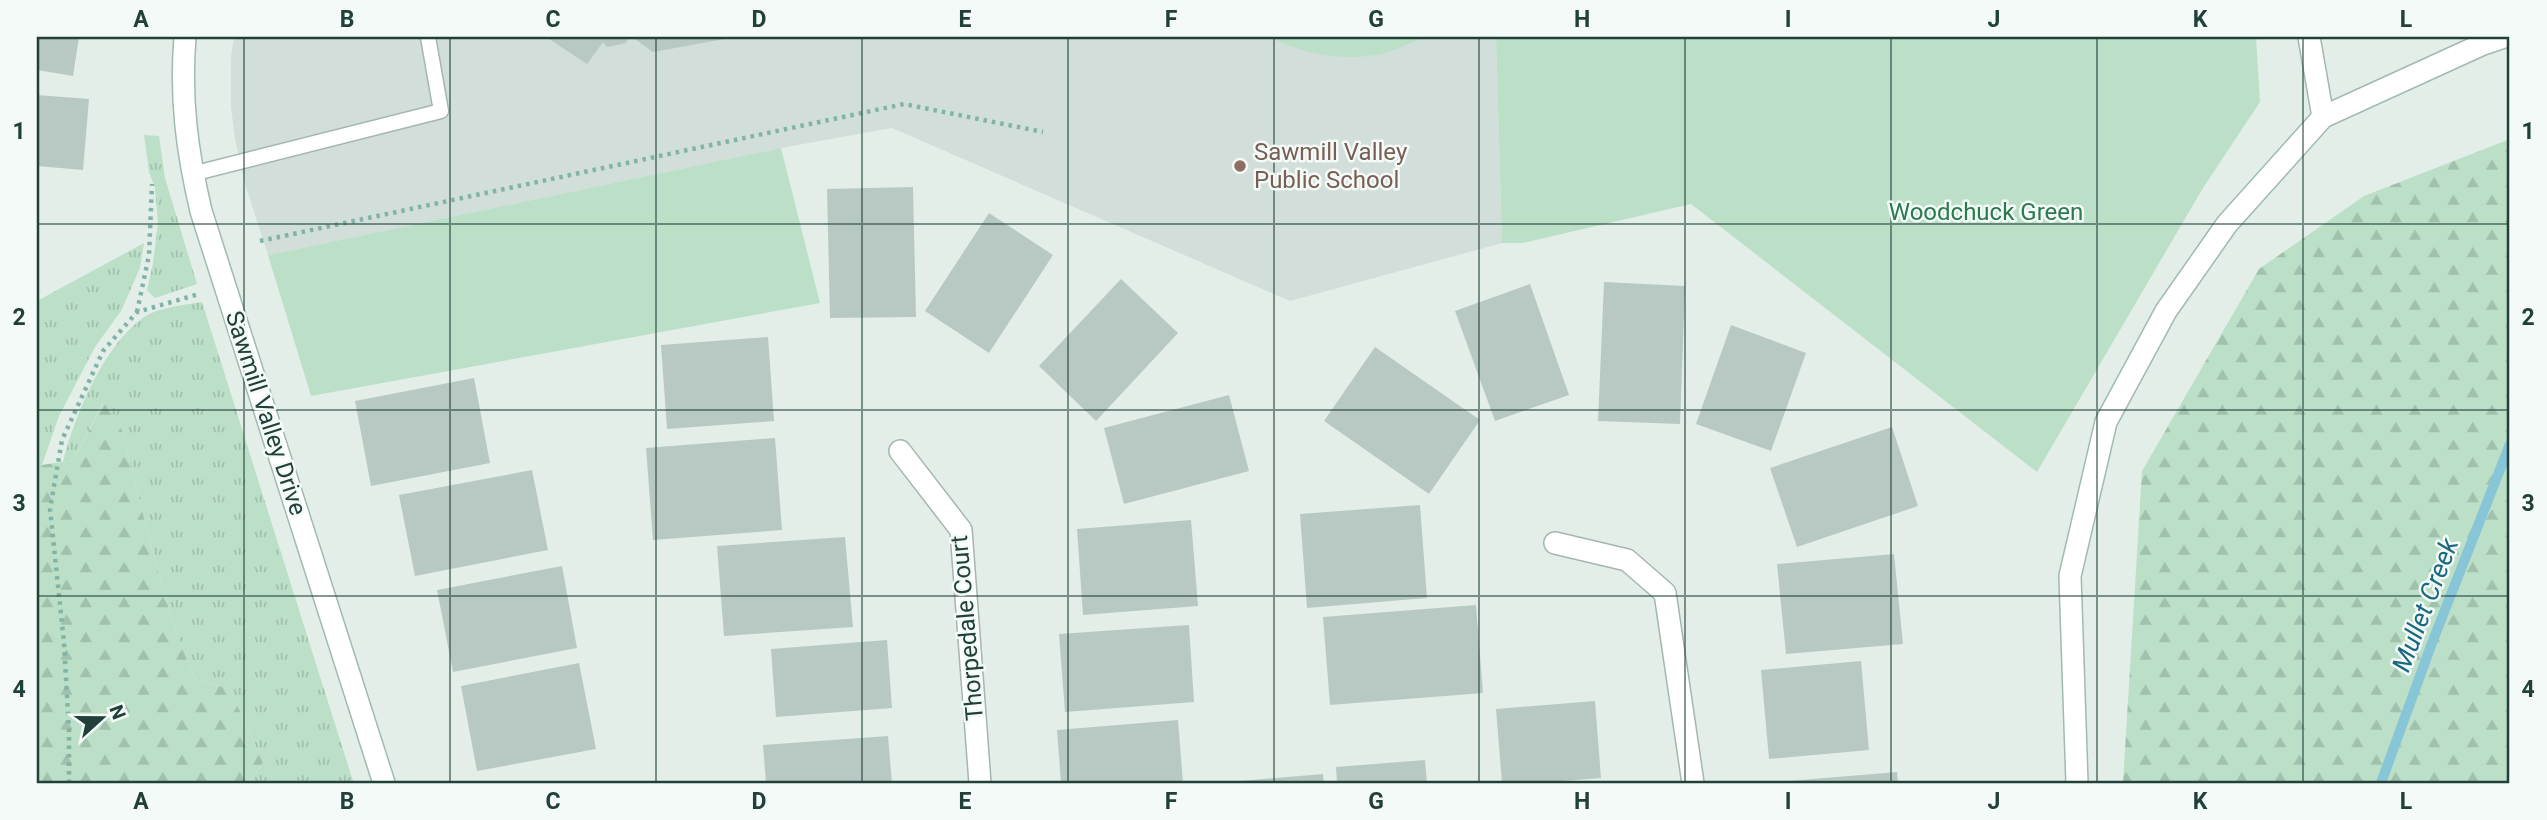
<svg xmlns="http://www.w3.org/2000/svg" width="2547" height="820" font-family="Roboto,sans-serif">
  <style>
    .built { fill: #d1ded9 }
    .grass { fill: url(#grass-tufts) }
    .forest { fill: url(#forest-firs) }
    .park { fill: #bbe0c7 }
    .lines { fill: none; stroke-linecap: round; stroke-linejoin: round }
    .stream { stroke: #88c5d6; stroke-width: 10 }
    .building { fill: #b8c9c3 }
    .lane-casing { stroke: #a5b6b1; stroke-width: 17 }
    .street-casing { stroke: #a5b6b1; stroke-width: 24 }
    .secondary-casing { stroke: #a0bab3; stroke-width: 24 }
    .path { stroke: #81b3a7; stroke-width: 4.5; stroke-dasharray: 3.5 5; stroke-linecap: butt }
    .lane { stroke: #fff; stroke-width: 14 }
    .street { stroke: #fff; stroke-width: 21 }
    .secondary { stroke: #fff; stroke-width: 21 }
    .grid { fill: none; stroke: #21403a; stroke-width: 2; stroke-opacity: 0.55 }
    .education-dot { fill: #8d6e63; stroke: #f4faf7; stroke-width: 2.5 }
    .labels { text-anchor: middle; stroke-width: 5; stroke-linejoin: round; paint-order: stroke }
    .education-label { font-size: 24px; fill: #785e54; stroke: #f4faf7; text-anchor: start }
    .park-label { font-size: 24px; fill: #297a4d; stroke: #f4faf7 }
    .street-label { font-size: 24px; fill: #21403a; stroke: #f4faf7 }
    .water-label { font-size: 26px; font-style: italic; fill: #176880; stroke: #f4faf7 }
    .neatline { fill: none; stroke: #21403a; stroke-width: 2.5 }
    .grid-label { font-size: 23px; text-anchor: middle; font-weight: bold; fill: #21403a }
  </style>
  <defs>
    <pattern id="grass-tufts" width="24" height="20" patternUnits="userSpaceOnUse" patternTransform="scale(1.75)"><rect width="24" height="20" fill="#bbe0c7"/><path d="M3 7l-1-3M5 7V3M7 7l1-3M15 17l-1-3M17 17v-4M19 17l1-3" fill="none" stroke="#a0c1ac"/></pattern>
    <pattern id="forest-firs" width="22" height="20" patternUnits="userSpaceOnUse" patternTransform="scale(1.75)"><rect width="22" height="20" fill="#bbe0c7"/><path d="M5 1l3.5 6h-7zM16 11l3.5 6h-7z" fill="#a0c1ac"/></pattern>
  </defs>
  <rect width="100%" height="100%" fill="#e3eee9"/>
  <path class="built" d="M 234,37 L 1496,37 L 1502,243 L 1290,301 L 892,128 L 781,148 L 268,255 L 245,184 L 235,139 L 231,107 L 231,57 Z"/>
  <path class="grass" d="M 144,135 L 159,136 L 165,178 L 197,284 L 155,298 L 147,290 L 153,263 L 158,223 L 155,188 L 149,172 Z
    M 144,243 L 140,268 L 121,311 L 95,347 L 59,416 L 42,465 L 37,443 L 37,301 Z
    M 202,302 L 352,778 L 354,783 L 248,783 L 263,763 L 230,689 L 195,679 C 160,598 143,509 120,424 L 103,403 L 74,460 L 63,462 C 74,416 104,345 144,317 C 160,307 183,305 202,302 Z"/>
  <path class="forest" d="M 2510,139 L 2510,783 L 2123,783 L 2142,471 L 2259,269 L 2364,196 Z
    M 104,402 L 120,424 C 143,509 160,598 195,679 L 230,689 L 263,763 L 248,783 L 37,783 L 37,443 L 42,465 L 74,460 Z"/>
  <path class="park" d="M 1271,37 L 1423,37 C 1412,42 1400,48 1388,52 C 1351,63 1303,55 1271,37 Z
    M 1496,37 L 2256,37 L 2260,102 L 2203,188 L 2037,472 L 1691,204 L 1523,243 L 1502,243 Z
    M 781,148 L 820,303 L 311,396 L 268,255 Z"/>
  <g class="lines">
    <path class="stream" d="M 2381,783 L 2432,643 L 2510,444"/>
  </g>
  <path class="building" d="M 37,37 L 79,37 L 73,76 L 37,70 Z
    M 546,37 L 629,37 L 626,43 L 607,47 L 603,42 L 587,64 Z
    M 632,37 L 730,37 L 730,38 L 653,52 Z
    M 37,95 L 89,99 L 83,170 L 37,166 Z
    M 913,187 L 916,317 L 830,318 L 827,189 Z
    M 989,213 L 1053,255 L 989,353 L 925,311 Z
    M 1121,279 L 1178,333 L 1096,421 L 1039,366 Z
    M 1604,282 L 1685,286 L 1680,424 L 1598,421 Z
    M 1530,284 L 1569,395 L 1495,421 L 1455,311 Z
    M 1731,325 L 1806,353 L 1771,451 L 1696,424 Z
    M 768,337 L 774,421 L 667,429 L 661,345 Z
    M 1375,347 L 1480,420 L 1429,494 L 1324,421 Z
    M 474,378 L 490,463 L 371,486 L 355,401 Z
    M 1229,395 L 1249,471 L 1124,504 L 1104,428 Z
    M 1892,427 L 1918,506 L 1797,547 L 1770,468 Z
    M 775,438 L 782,530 L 653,540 L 646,448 Z
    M 532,470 L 548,550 L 415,576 L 399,495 Z
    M 1420,505 L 1427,598 L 1307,608 L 1300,514 Z
    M 1191,520 L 1198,606 L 1083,615 L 1077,529 Z
    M 845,537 L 853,627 L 724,636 L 717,546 Z
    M 1894,554 L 1903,644 L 1786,654 L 1777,564 Z
    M 562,566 L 577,648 L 453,672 L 437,590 Z
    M 1476,605 L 1483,693 L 1330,705 L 1323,617 Z
    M 1189,625 L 1194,702 L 1065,712 L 1059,634 Z
    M 887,640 L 892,708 L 776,717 L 771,649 Z
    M 1861,661 L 1869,750 L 1769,759 L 1761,670 Z
    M 579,663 L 596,749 L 477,771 L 461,686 Z
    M 1595,701 L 1601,778 L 1537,783 L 1502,783 L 1496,709 Z
    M 1178,720 L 1183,783 L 1061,783 L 1057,730 Z
    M 888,736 L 892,783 L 766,783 L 763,745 Z
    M 1425,760 L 1427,783 L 1337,783 L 1336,767 Z
    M 1897,772 L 1898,783 L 1790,783 L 1789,781 Z
    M 1323,774 L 1324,783 L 1239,783 L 1239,781 Z"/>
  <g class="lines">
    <g class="lane-casing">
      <path id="lane" d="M 192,174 L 441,111 L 428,37"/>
    </g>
    <g class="street-casing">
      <path id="street" d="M 2309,37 L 2323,117
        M 900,451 L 961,530 L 980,783
        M 1555,543 L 1627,560 L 1665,593 L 1693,783"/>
    </g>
    <g class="secondary-casing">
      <path id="secondary" d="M 185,37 C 180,99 187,151 201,211 L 384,783
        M 2077,783 L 2070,576 L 2106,422 L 2166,311 L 2227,224 L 2323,117 L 2483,44 L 2504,37"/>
    </g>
    <path class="path" d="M 260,241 L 904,104 L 1043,132
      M 137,312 L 149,255 L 152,184
      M 69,783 L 69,731 L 64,643 L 50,509 L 62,440 L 103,351 L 137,312 L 199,294"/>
    <use href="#lane" class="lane"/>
    <use href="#street" class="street"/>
    <use href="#secondary" class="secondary"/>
  </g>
  <path class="grid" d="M 244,37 L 244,783M 450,37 L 450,783M 656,37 L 656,783M 862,37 L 862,783M 1068,37 L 1068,783M 1274,37 L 1274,783M 1479,37 L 1479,783M 1685,37 L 1685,783M 1891,37 L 1891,783M 2097,37 L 2097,783M 2303,37 L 2303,783M 37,224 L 2510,224M 37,410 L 2510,410M 37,596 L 2510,596"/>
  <circle class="education-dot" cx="1240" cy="166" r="7"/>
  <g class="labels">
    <g class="education-label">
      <text x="1254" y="160">Sawmill Valley<tspan x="1254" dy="28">Public School</tspan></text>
    </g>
    <g class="park-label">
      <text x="1986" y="220">Woodchuck Green</text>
    </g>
    <g class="street-label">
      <text transform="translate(266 413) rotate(72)" y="8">Sawmill Valley Drive</text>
      <text transform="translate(967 628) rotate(-95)" y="8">Thorpedale Court</text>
    </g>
    <g class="water-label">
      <text transform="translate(2425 605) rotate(-69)" y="9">Mullet Creek</text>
    </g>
  </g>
  <rect width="2547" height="820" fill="none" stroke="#f4faf7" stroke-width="77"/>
  <g transform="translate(102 718) rotate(69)" stroke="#f4faf7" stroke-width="5" paint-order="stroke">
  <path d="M0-5L12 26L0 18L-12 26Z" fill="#21403a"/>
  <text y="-10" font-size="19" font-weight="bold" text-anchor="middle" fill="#21403a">N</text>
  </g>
  <rect x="38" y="38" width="2470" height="744" class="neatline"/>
  <g class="grid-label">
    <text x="141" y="27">A</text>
    <text x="347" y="27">B</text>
    <text x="553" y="27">C</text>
    <text x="759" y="27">D</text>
    <text x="965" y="27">E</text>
    <text x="1171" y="27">F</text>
    <text x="1376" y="27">G</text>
    <text x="1582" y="27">H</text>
    <text x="1788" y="27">I</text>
    <text x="1994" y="27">J</text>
    <text x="2200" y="27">K</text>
    <text x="2406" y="27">L</text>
    <text x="19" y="139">1</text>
    <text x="2528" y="139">1</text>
    <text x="19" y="325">2</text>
    <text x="2528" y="325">2</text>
    <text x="19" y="511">3</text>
    <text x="2528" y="511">3</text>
    <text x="19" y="697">4</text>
    <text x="2528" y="697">4</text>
    <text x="141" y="809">A</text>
    <text x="347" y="809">B</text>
    <text x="553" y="809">C</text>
    <text x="759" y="809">D</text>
    <text x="965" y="809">E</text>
    <text x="1171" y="809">F</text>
    <text x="1376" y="809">G</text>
    <text x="1582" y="809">H</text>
    <text x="1788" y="809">I</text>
    <text x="1994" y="809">J</text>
    <text x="2200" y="809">K</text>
    <text x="2406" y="809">L</text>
  </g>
</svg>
